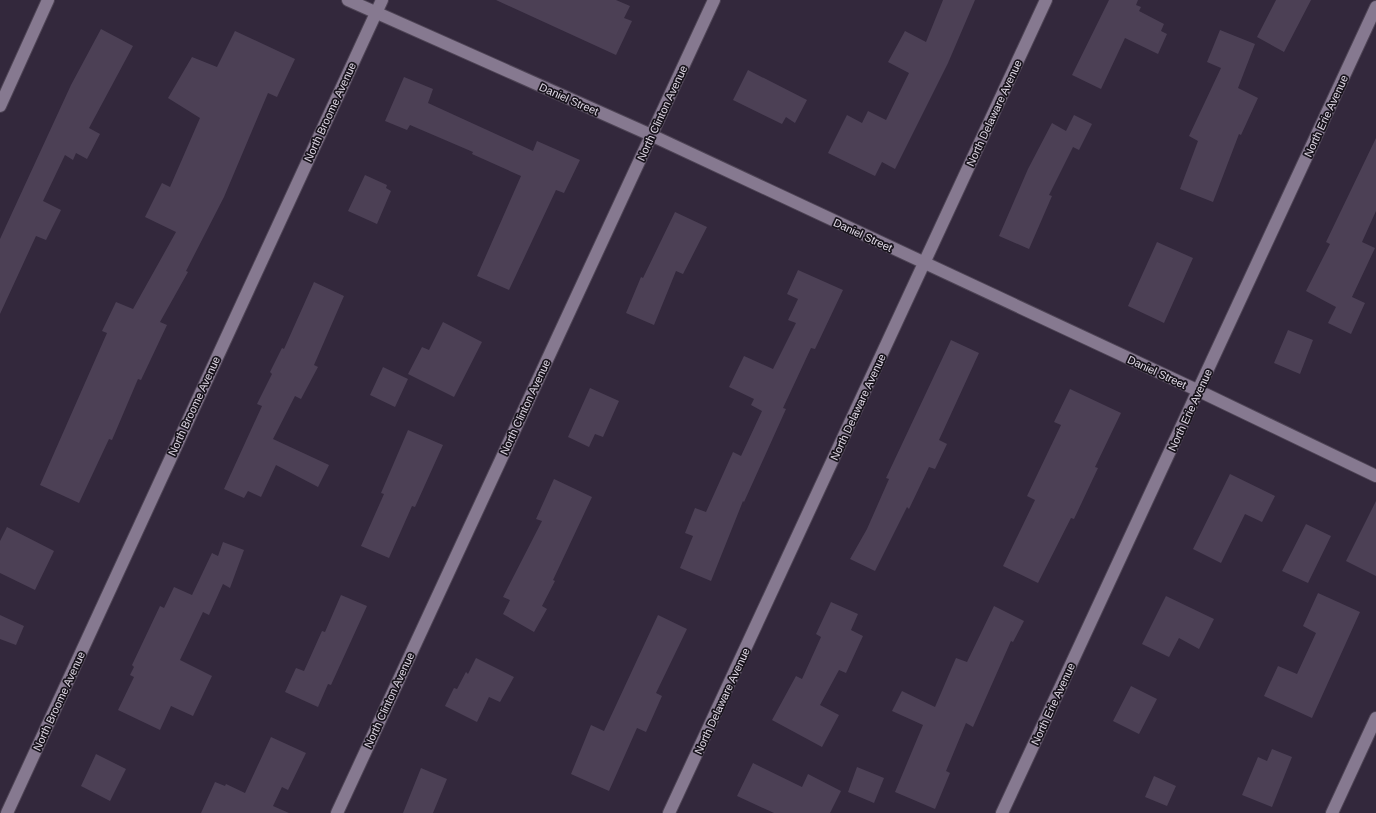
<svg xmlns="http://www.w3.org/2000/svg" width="1376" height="813" font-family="Arial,sans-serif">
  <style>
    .building { fill: #4c4055 }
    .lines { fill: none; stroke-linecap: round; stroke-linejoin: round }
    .minor-casing { stroke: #4e4455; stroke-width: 14 }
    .minor { stroke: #867990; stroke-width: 12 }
    .labels { text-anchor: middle; stroke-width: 3.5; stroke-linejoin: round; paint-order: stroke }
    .street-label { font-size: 11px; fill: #e0d9e6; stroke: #18131c }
  </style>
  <rect width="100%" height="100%" fill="#33283c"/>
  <path class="building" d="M 496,0 L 616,0 L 630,6 L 624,18 L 632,21 L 616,55 Z
    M 943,0 L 975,0 L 948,63 L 895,169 L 882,162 L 875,176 L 828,153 L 847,115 L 862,123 L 868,111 L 886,120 L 909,73 L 888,62 L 905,31 L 926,42 Z
    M 1109,0 L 1138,0 L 1136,5 L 1141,7 L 1139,11 L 1164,24 L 1161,31 L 1167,34 L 1158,54 L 1125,38 L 1101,89 L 1072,75 Z
    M 1276,0 L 1311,0 L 1284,52 L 1257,37 Z
    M 101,29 L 133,46 L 89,128 L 100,134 L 87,159 L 76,153 L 73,160 L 65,155 L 43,201 L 61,210 L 46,240 L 36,236 L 0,314 L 0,239 L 71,85 Z
    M 1220,30 L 1255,44 L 1238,88 L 1258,98 L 1241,135 L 1239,134 L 1213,202 L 1180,189 L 1198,141 L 1189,136 L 1221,68 L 1207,62 Z
    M 235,31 L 295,59 L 277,97 L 268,93 L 224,197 L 186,271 L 188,272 L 160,322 L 167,325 L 141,380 L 138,379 L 112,440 L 109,439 L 79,503 L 40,485 L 107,333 L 102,331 L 116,302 L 133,309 L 176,232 L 145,217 L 162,183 L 170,187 L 200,118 L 168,98 L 192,57 L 217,67 Z
    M 748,70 L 807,100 L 795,123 L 786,117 L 782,124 L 733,100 Z
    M 404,77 L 433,89 L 428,103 L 533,151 L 537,141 L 580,160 L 564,193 L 556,190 L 509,290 L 477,276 L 521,176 L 472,154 L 473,152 L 410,125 L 407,130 L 385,121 Z
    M 1074,115 L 1092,124 L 1079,150 L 1073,147 L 1049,195 L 1052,196 L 1029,249 L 999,236 L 1028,169 L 1052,123 L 1066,131 Z
    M 1376,138 L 1376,211 L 1362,242 L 1375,248 L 1352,297 L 1365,303 L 1351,334 L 1328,323 L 1336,307 L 1306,291 L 1330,244 L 1326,242 Z
    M 365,175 L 387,185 L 386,188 L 391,191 L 377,224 L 348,211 Z
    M 675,212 L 707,227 L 683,274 L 676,271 L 654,325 L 626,313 L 641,277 L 643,278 Z
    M 1157,242 L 1193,258 L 1164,323 L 1128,306 Z
    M 798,270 L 843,290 L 815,349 L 811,348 L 783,408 L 786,409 L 744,502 L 743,501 L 711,581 L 680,568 L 693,536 L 685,533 L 695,508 L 706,512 L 733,452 L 741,456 L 762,411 L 751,405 L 754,399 L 729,387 L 744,356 L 773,369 L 796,323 L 788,320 L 798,299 L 787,294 Z
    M 314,282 L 344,296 L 314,365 L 318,367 L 301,399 L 295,396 L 273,439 L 329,465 L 318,487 L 276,465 L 261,497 L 248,491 L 244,498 L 224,489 L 262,406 L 257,404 L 272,374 L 270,372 L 282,348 L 284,349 Z
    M 443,322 L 482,342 L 454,397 L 408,374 L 422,347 L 429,350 Z
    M 1288,330 L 1313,340 L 1300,374 L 1274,363 Z
    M 951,340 L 979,353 L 939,440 L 947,444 L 935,469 L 929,467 L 909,509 L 907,507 L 875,571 L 850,559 L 867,529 L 889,479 L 886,478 Z
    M 383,367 L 408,379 L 395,407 L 370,395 Z
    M 590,388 L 619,401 L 603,437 L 595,434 L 589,447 L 568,437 Z
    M 1070,389 L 1121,413 L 1095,467 L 1098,468 L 1074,519 L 1071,518 L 1038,583 L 1003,566 L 1035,500 L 1027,496 L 1061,425 L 1054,422 Z
    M 408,430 L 443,445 L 415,507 L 412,506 L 389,558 L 361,546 L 384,494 L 381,493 Z
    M 1230,474 L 1275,496 L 1262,522 L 1245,514 L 1221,563 L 1193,549 Z
    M 554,479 L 592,497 L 553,580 L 555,581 L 542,606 L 547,609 L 534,632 L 503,614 L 510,600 L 503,597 L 542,521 L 536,519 Z
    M 1376,501 L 1376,576 L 1346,561 Z
    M 1306,524 L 1331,536 L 1308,583 L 1282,571 Z
    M 7,527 L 54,551 L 35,590 L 0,573 L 0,541 Z
    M 223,542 L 244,550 L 230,588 L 223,584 L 209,615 L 203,612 L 180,660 L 212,676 L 193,716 L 171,706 L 160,730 L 118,710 L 134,677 L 130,675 L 134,667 L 132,665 L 160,606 L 164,608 L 174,587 L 192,595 L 212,553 L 218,556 Z
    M 1318,593 L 1360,612 L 1312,718 L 1264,696 L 1278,666 L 1297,674 L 1316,633 L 1303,626 Z
    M 341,595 L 367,606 L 331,685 L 328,684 L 318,707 L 285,692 L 296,668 L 304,671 L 322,631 L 325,632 Z
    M 1166,596 L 1214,619 L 1199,649 L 1179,638 L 1169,657 L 1142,644 Z
    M 831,602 L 858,614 L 851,630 L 863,636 L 846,673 L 839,670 L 820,705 L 839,715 L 822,747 L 772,720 L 796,676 L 802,679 L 821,637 L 816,634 Z
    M 994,606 L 1024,621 L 1013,642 L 1011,641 L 973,727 L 966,723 L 946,771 L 950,773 L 935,809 L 895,792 L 923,725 L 892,711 L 902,691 L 935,707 L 956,658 L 967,662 Z
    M 0,615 L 24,626 L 16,645 L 0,639 Z
    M 658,615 L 687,629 L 656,693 L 662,696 L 646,732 L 637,728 L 609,791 L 571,774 L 591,725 L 604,731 Z
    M 476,658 L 514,677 L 500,702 L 489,697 L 477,722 L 445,706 L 454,688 L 457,689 L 466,672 L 468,674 Z
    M 1131,686 L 1157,699 L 1139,734 L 1113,721 Z
    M 271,737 L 306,753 L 288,790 L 282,787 L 273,806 L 289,813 L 201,813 L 215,782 L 225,786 L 226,784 L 245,793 Z
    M 1272,749 L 1292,757 L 1272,807 L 1242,795 L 1258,757 L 1267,761 Z
    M 96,754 L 126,769 L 110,801 L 81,786 Z
    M 753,763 L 802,787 L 808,774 L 841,791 L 830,813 L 774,813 L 737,796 Z
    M 857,767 L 884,778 L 874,803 L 848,792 Z
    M 421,768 L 447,779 L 433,813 L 403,813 Z
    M 1154,776 L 1176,786 L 1167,806 L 1145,797 Z"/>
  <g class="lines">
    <g class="minor-casing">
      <path id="minor" d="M 348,0 L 651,135 L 1199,391 L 1376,476
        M 0,106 L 48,0
        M 7,813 L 382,0
        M 337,813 L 714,0
        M 669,813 L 1046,0
        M 1002,813 L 1376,7
        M 1332,813 L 1376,718"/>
    </g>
    <use href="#minor" class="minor"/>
  </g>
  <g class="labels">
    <g class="street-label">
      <text transform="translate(569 99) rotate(24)" y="4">Daniel Street</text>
      <text transform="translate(330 112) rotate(-65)" y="4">North Broome Avenue</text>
      <text transform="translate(662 113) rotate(-65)" y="4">North Clinton Avenue</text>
      <text transform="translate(994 113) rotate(-65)" y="4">North Delaware Avenue</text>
      <text transform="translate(1326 116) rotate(-65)" y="4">North Erie Avenue</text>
      <text transform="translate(863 235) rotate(25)" y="4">Daniel Street</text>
      <text transform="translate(1157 372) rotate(25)" y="4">Daniel Street</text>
      <text transform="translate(194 406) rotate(-65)" y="4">North Broome Avenue</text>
      <text transform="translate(525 407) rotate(-65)" y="4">North Clinton Avenue</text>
      <text transform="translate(858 407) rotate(-65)" y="4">North Delaware Avenue</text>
      <text transform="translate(1190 410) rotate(-65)" y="4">North Erie Avenue</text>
      <text transform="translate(389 700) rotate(-65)" y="4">North Clinton Avenue</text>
      <text transform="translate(59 701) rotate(-65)" y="4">North Broome Avenue</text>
      <text transform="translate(722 701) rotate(-65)" y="4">North Delaware Avenue</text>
      <text transform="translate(1053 704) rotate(-65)" y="4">North Erie Avenue</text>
    </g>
  </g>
</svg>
